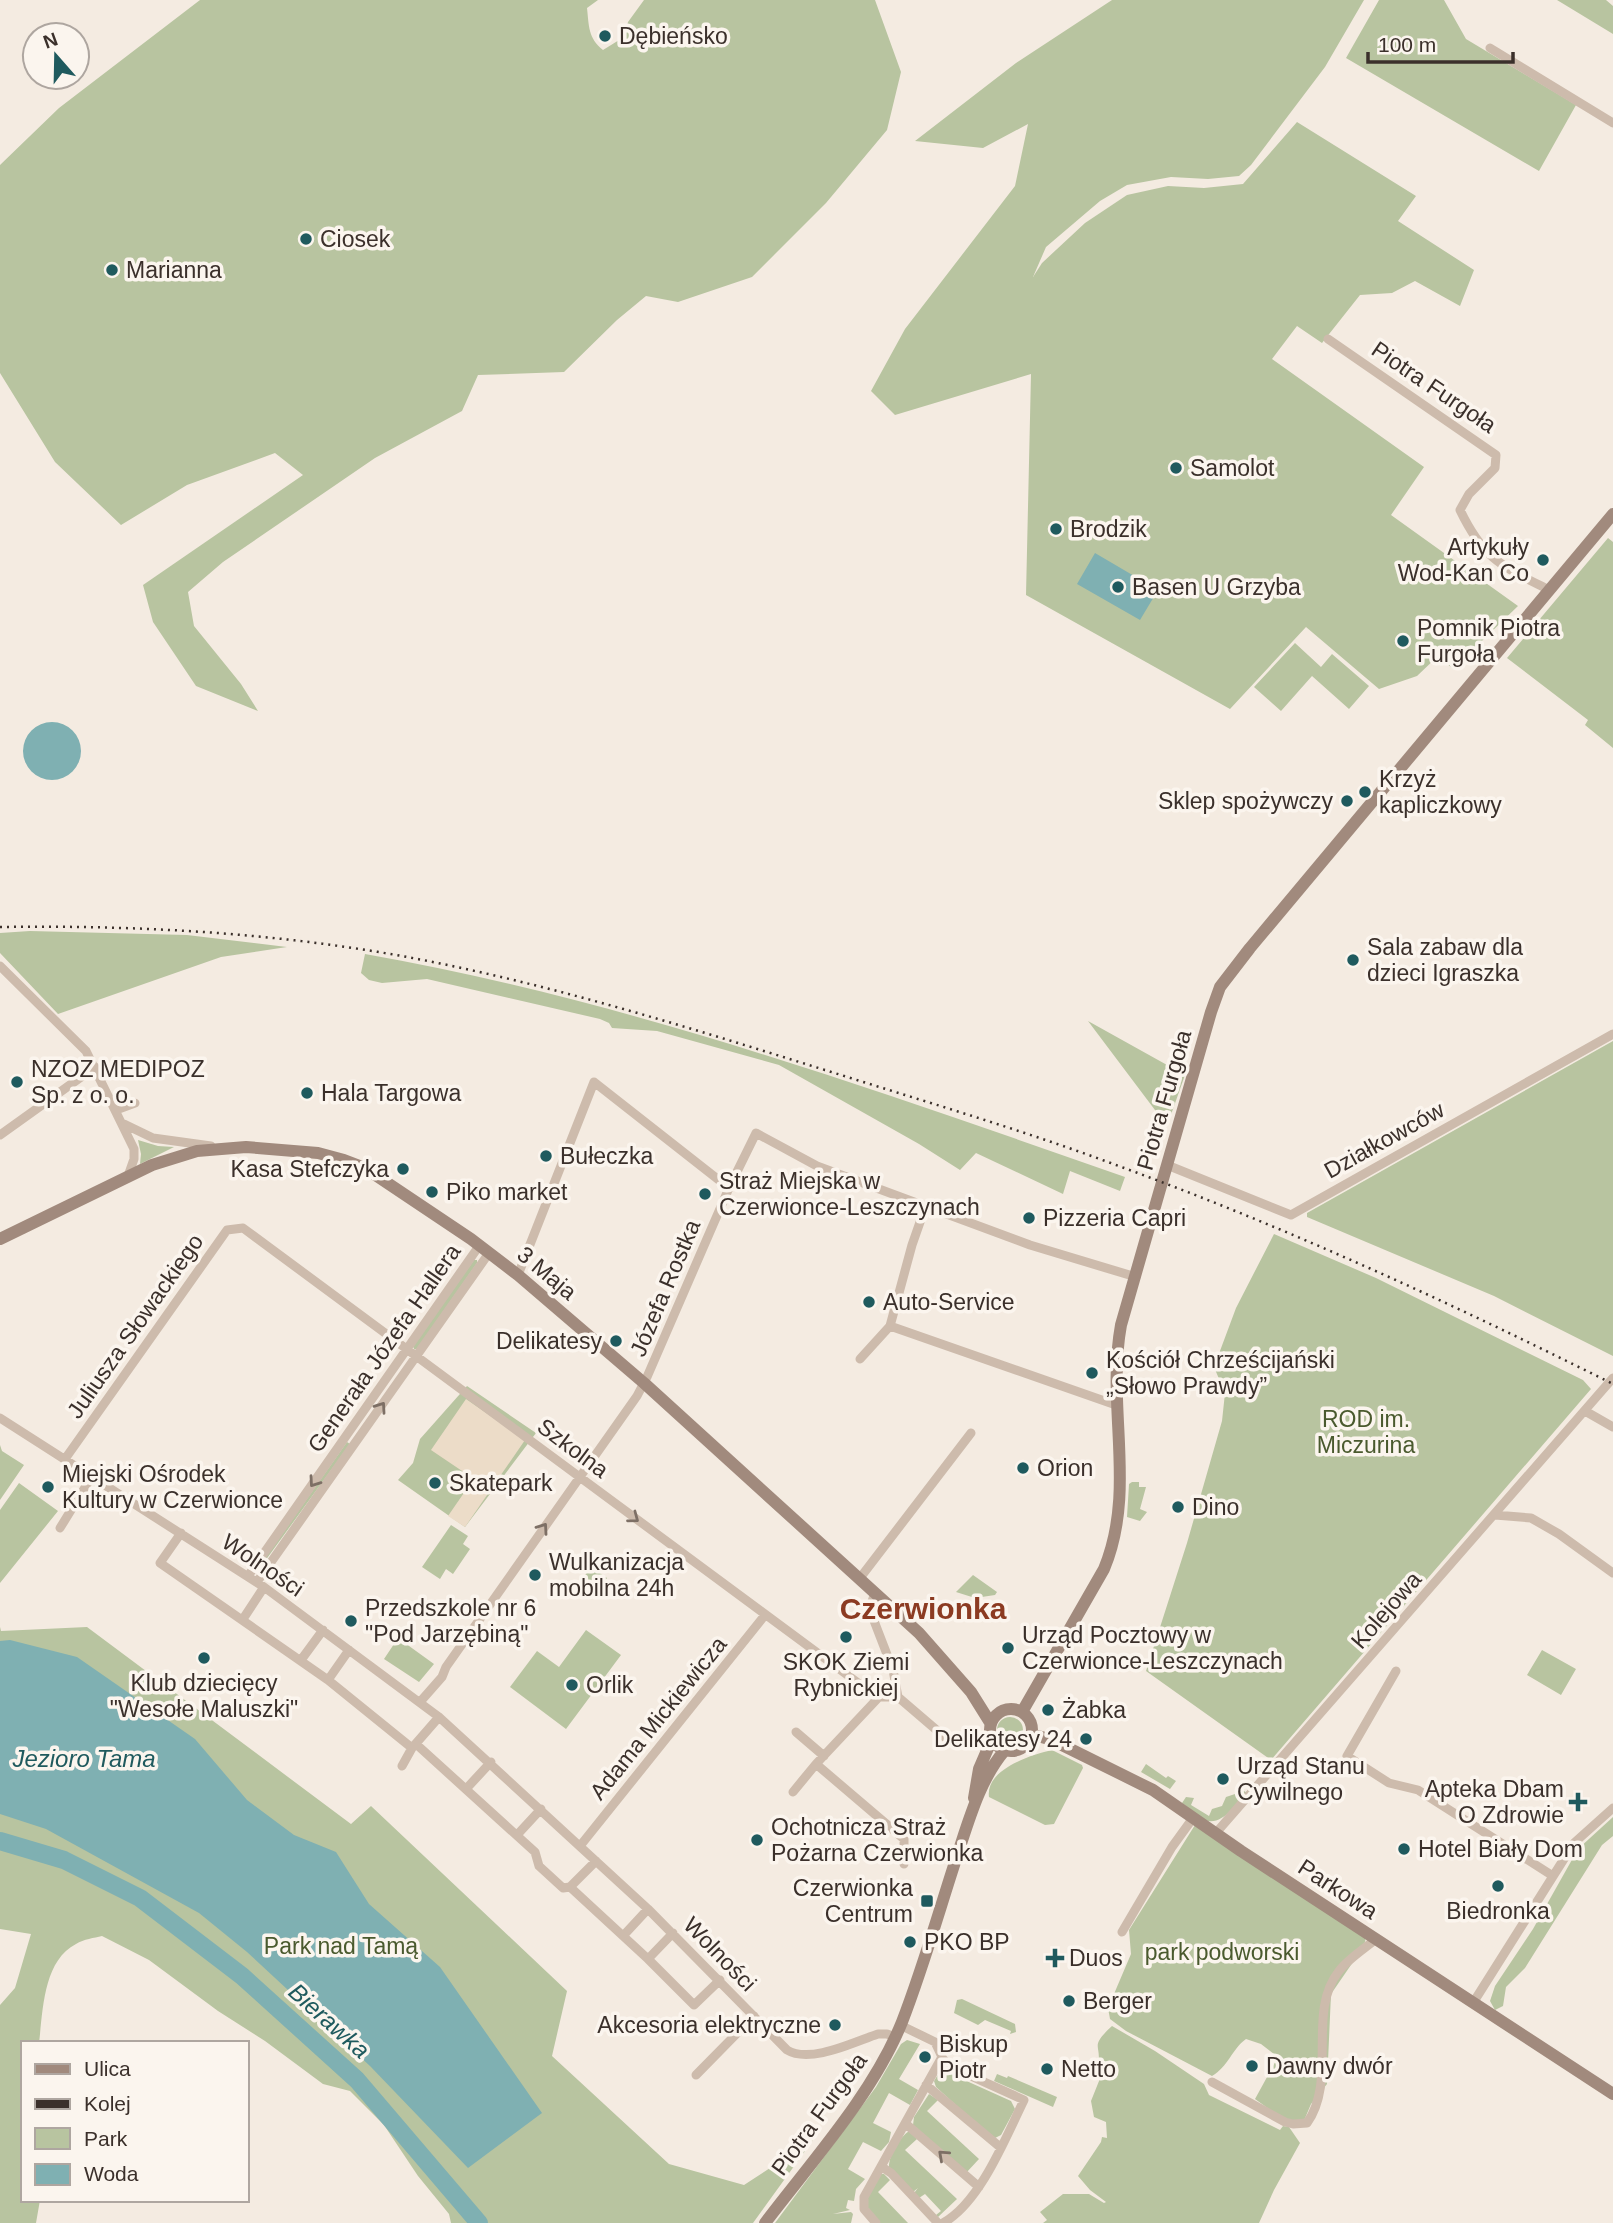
<svg xmlns="http://www.w3.org/2000/svg" width="1613" height="2223" font-family="Arial,sans-serif">
  <style>
    .green { fill: #b8c4a0 }
    .plaza { fill: #ecdcc8 }
    .water { fill: #7fb0b2 }
    .lines { fill: none; stroke-linecap: round; stroke-linejoin: round }
    .river { stroke: #7fb0b2; stroke-width: 18 }
    .street { stroke: #cdbbac; stroke-width: 9 }
    .secondary { stroke: #a18a7d; stroke-width: 12 }
    .rail { stroke: #3b302b; stroke-width: 2.5; stroke-dasharray: 2 5; stroke-linecap: butt }
    .oneway { stroke: #7d6f65 }
    .poi-dot { fill: #1f5a5e; stroke: #fbf5ee; stroke-width: 2.5 }
    .labels { text-anchor: middle; stroke-width: 7; stroke-linejoin: round; paint-order: stroke }
    .poi-label { font-size: 23px; fill: #3b302b; stroke: #fbf5ee; text-anchor: start }
    .street-label { font-size: 23px; fill: #3b302b; stroke: #fbf5ee }
    .park-label { font-size: 23px; fill: #4a5a2e; stroke: #fbf5ee }
    .water-label { font-size: 24px; font-style: italic; fill: #1f5a5e; stroke: #fbf5ee }
    .district-label { font-size: 30px; font-weight: bold; fill: #8c3b22; stroke: #fbf5ee }
  </style>
  <rect width="100%" height="100%" fill="#f4ebe1"/>
  <path class="green" d="M 200,0 L 598,0 L 587,8 C 589,26 588,38 603,50 L 624,37 L 628,22 L 644,0 L 875,0 L 901,72 L 887,130 L 826,203 L 752,277 L 678,302 L 646,296 L 617,320 L 564,372 L 478,375 L 462,411 L 375,458 L 223,562 L 188,592 L 194,626 L 241,684 L 258,711 L 196,686 L 153,622 L 143,585 L 303,475 L 275,453 L 187,485 L 121,525 L 55,462 L 0,373 L 0,165 L 59,108 Z
    M 1112,0 L 1364,0 L 1325,67 L 1251,165 L 1239,176 L 1208,179 L 1171,177 L 1127,185 L 1100,201 L 1046,247 L 1033,277 L 1042,263 L 1085,223 L 1127,195 L 1168,186 L 1204,188 L 1243,184 L 1297,122 L 1416,196 L 1398,221 L 1474,270 L 1460,306 L 1415,281 L 1392,293 L 1360,295 L 1322,343 L 1297,326 L 1272,359 L 1424,467 L 1391,515 L 1518,606 L 1453,669 L 1438,656 L 1417,676 L 1379,689 L 1306,627 L 1230,709 L 1026,595 L 1031,374 L 895,415 L 871,391 L 905,329 L 1015,186 L 1028,124 L 983,148 L 915,141 L 1016,63 Z
    M 1379,0 L 1444,0 L 1466,39 L 1576,105 L 1539,171 L 1346,58 Z
    M 1557,0 L 1606,0 L 1613,6 L 1613,34 Z
    M 1608,538 L 1613,542 L 1613,748 L 1585,725 L 1588,720 L 1507,658 Z
    M 1295,643 L 1321,667 L 1332,654 L 1369,686 L 1349,709 L 1312,676 L 1281,711 L 1254,687 Z
    M 30,931 L 187,935 L 287,947 L 221,957 L 58,1014 L 0,953 L 0,933 Z
    M 365,954 C 626,1000 876,1090 1125,1177 L 1120,1191 L 1070,1171 L 1063,1194 L 976,1153 L 960,1170 L 919,1144 L 779,1065 L 657,1031 L 612,1028 L 609,1023 L 600,1019 L 427,979 L 382,983 L 369,980 L 361,973 Z
    M 1088,1021 L 1185,1075 L 1167,1126 Z
    M 1613,1041 L 1613,1356 L 1494,1296 L 1307,1217 L 1307,1213 Z
    M 138,1140 L 158,1146 L 174,1147 L 140,1164 L 141,1154 Z
    M 1274,1234 L 1376,1278 L 1583,1380 L 1591,1389 L 1271,1760 L 1146,1671 L 1187,1543 L 1222,1421 L 1225,1393 L 1214,1367 L 1236,1308 Z
    M 474,1260 L 477,1260 L 477,1263 L 417,1349 L 414,1349 L 413,1346 Z
    M 467,1386 L 536,1433 L 465,1527 L 398,1480 L 413,1463 L 420,1439 Z
    M 347,1442 L 350,1444 L 257,1572 L 256,1571 Z
    M 0,1445 L 2,1451 L 24,1465 L 0,1500 Z
    M 1132,1482 L 1139,1482 L 1139,1487 L 1146,1487 L 1140,1509 L 1147,1512 L 1140,1521 L 1127,1517 L 1129,1484 Z
    M 19,1483 L 58,1511 L 0,1583 L 0,1510 Z
    M 451,1525 L 468,1536 L 463,1544 L 470,1549 L 453,1574 L 446,1569 L 440,1579 L 422,1567 Z
    M 599,1555 L 603,1558 L 595,1570 L 607,1578 L 597,1592 L 581,1581 Z
    M 973,1575 L 997,1592 L 995,1595 L 975,1598 L 956,1592 Z
    M 0,1627 L 1,1631 L 87,1627 L 351,1824 L 371,1806 L 567,1991 L 552,2056 L 669,2164 L 744,2185 L 813,2140 L 753,2223 L 451,2223 L 449,2214 L 418,2176 L 384,2125 L 350,2091 L 323,2084 L 265,2041 L 218,2011 L 149,1960 L 102,1936 C 94,1938 84,1939 76,1944 C 43,1961 43,2011 39,2043 L 23,2043 L 23,2200 L 40,2200 L 36,2223 L 0,2223 L 0,2005 L 15,1988 L 31,1934 L 0,1929 Z
    M 586,1630 L 621,1655 L 566,1729 L 510,1687 L 537,1651 L 559,1667 Z
    M 398,1638 L 434,1664 L 419,1682 L 384,1659 Z
    M 1542,1650 L 1576,1669 L 1561,1695 L 1527,1675 Z
    M997 1730a13 13 0 1 1 26 0a13 13 0 1 1-26 0Z
    M 1052,1750 L 1082,1765 L 1083,1768 L 1054,1824 L 1045,1825 L 989,1797 C 985,1770 1030,1755 1052,1750 Z
    M 1146,1764 L 1166,1778 L 1168,1776 L 1176,1781 L 1170,1789 L 1141,1772 Z
    M 1244,1791 L 1247,1793 C 1238,1803 1221,1827 1205,1820 C 1197,1816 1189,1808 1182,1803 L 1186,1797 L 1194,1798 L 1191,1805 L 1209,1816 L 1212,1809 L 1222,1806 L 1226,1797 Z
    M 1613,1817 L 1613,1836 L 1602,1845 L 1525,1968 L 1506,1987 L 1503,2006 L 1495,2010 L 1490,2001 L 1495,1986 L 1533,1929 L 1578,1849 Z
    M 1195,1825 L 1366,1937 L 1364,1946 L 1331,1994 L 1327,2084 L 1311,2104 L 1303,2123 L 1284,2120 L 1255,2099 L 1278,2057 L 1261,2044 L 1246,2039 C 1232,2049 1228,2067 1212,2076 L 1126,2031 L 1110,2019 L 1108,2008 L 1131,1954 L 1129,1930 Z
    M 962,1999 L 1015,2024 L 1016,2032 L 1010,2034 L 1011,2031 L 985,2020 L 978,2025 L 954,2013 L 957,2000 Z
    M 1112,2026 L 1155,2051 L 1204,2084 L 1209,2095 L 1280,2130 L 1283,2126 L 1289,2127 L 1300,2143 L 1274,2190 L 1259,2223 L 1043,2223 L 1047,2220 L 1040,2212 L 1063,2194 L 1089,2194 L 1104,2203 L 1106,2202 L 1090,2190 L 1078,2176 L 1101,2142 L 1102,2137 L 1107,2138 L 1106,2122 L 1094,2117 L 1091,2101 L 1101,2076 L 1097,2068 C 1104,2044 1087,2049 1112,2026 Z
    M 907,2040 L 920,2044 L 899,2079 L 918,2090 L 910,2105 L 889,2093 L 873,2123 L 891,2132 L 889,2142 L 881,2151 L 863,2142 L 848,2169 L 865,2179 L 856,2189 L 854,2201 L 848,2200 L 846,2208 L 850,2210 L 833,2214 L 851,2212 L 853,2214 L 851,2223 L 775,2223 L 876,2087 L 901,2044 Z
    M 947,2070 L 951,2072 L 951,2074 L 1011,2101 L 1015,2109 L 1001,2135 L 995,2138 L 989,2135 L 936,2087 L 934,2081 L 939,2073 Z
    M 997,2074 L 1007,2078 L 1008,2076 L 1057,2097 L 1053,2107 L 994,2081 Z
    M 929,2094 L 938,2100 L 927,2111 L 979,2159 L 966,2173 L 913,2125 L 914,2117 Z
    M 909,2131 L 917,2139 L 905,2150 L 957,2199 L 938,2217 L 936,2215 L 941,2211 L 925,2194 L 919,2198 L 914,2193 L 918,2188 L 913,2192 L 889,2167 C 889,2155 899,2138 909,2131 Z
    M 881,2174 L 884,2174 L 890,2180 L 878,2192 L 908,2223 L 880,2223 L 867,2210 L 867,2198 Z"/>
  <path class="plaza" d="M 466,1399 L 525,1440 L 465,1527 L 448,1516 L 468,1487 L 463,1483 L 468,1475 L 431,1450 Z"/>
  <path class="water" d="M 1095,553 L 1158,590 L 1140,620 L 1077,584 Z
    M23 751a29 29 0 1 1 58 0a29 29 0 1 1-58 0Z
    M 10,1640 L 77,1657 L 195,1739 L 247,1800 L 294,1835 L 336,1852 L 369,1904 L 440,1967 L 542,2113 L 468,2168 L 370,2066 L 247,1952 L 199,1913 L 46,1829 L 0,1814 L 0,1641 Z"/>
  <g class="lines">
    <path class="river" d="M 0,1841 L 64,1860 L 140,1898 L 242,1976 L 357,2080 L 479,2223"/>
    <path class="street" d="M 1490,48 L 1613,123
      M 1328,339 L 1496,455 L 1495,468 L 1469,494 L 1460,510 C 1484,560 1502,566 1549,590
      M 0,966 L 86,1051 L 134,1149 L 134,1159 L 128,1176
      M 116,1110 L 135,1103
      M 124,1124 L 153,1138 L 211,1146
      M 0,1135 L 95,1067
      M 1167,1165 L 1291,1215 L 1613,1034
      M 926,1205 L 912,1245 L 890,1326 L 1116,1405
      M 518,1275 L 594,1082 L 729,1188
      M 860,1359 L 890,1326
      M 1585,1411 L 1613,1427
      M 0,1418 L 264,1587 L 439,1717 L 648,1909 L 787,2050 C 810,2064 854,2042 878,2034 L 887,2034 L 895,2037
      M 65,1459 L 227,1230 L 243,1228 L 869,1691 L 879,1697 L 898,1697 L 893,1670 L 871,1613 L 871,1604 L 875,1593
      M 1495,1515 L 1531,1518 L 1559,1534 L 1613,1573
      M 60,1528 L 92,1476
      M 181,1533 L 160,1563 L 328,1680 L 412,1748
      M 248,1576 L 479,1246
      M 860,1578 L 971,1433
      M 257,1582 L 489,1253
      M 243,1619 L 264,1587
      M 301,1660 L 323,1630
      M 1396,1671 L 1347,1756 L 1389,1783 L 1418,1790 L 1553,1876
      M 328,1680 L 349,1650
      M 879,1697 L 816,1764 L 904,1839 L 904,1864
      M 898,1697 L 947,1739
      M 420,1702 L 442,1677 L 446,1667 L 637,1396 L 647,1377 L 729,1188 L 756,1133 L 817,1166 L 1030,1245 L 1136,1277
      M 796,1732 L 824,1756
      M 416,1744 L 535,1852 L 539,1866 L 563,1888 L 570,1887 L 648,1959 L 694,2005 L 720,1980
      M 402,1766 L 412,1748 L 439,1717
      M 466,1789 L 491,1762
      M 793,1792 L 816,1764
      M 1215,1834 L 1613,1378
      M 517,1835 L 541,1809
      M 580,1846 L 765,1615
      M 570,1887 L 596,1861
      M 1122,1932 L 1172,1847 L 1193,1818
      M 623,1936 L 648,1909
      M 648,1959 L 673,1933
      M 1473,2003 L 1574,1843 L 1613,1808
      M 900,2025 L 935,2042 L 943,2059 L 951,2067 L 1024,2100 C 1006,2137 980,2203 943,2223
      M 696,2075 L 754,2016
      M 1212,2082 L 1285,2122 L 1293,2124 L 1307,2123 C 1338,2080 1306,2012 1339,1971 C 1348,1959 1364,1949 1376,1939
      M 926,2085 L 1000,2147
      M 906,2124 L 979,2187
      M 882,2167 L 891,2173 L 938,2223
      M 876,2223 L 864,2209 L 864,2197 L 942,2057"/>
    <path class="secondary" d="M 0,1239 L 152,1165 L 197,1151 L 246,1147 L 318,1153 L 344,1160 L 365,1168 L 471,1239 L 518,1275 L 644,1383 L 919,1633 L 971,1692 L 991,1724
      M990 1730a21 21 0 1 1 42 0a21 21 0 1 1-42 0Z
      M 1022,1712 L 1104,1569 C 1137,1490 1106,1407 1121,1325 L 1211,1012 L 1220,987 L 1250,948 L 1613,514
      M 1031,1734 L 1052,1740 L 1153,1790 L 1241,1851 L 1613,2094
      M 974,1798 L 979,1769 L 992,1739
      M 765,2223 C 812,2161 873,2094 902,2022 C 923,1968 939,1911 957,1856 C 969,1820 980,1779 1005,1750"/>
    <path class="rail" d="M 0,927 C 141,925 284,933 423,960 C 565,988 703,1032 841,1075 C 933,1104 1025,1131 1116,1165 C 1286,1227 1451,1303 1613,1384"/>
  </g>
  <defs><path id="oneway-chevron" d="M-2-3.5L2.5 0L-2 3.5" fill="none" stroke-width="1.6" stroke-linecap="round" stroke-linejoin="round" transform="scale(1.75)"/></defs>
  <g class="oneway">
    <use href="#oneway-chevron" transform="translate(381 1407) rotate(-55)"/>
    <use href="#oneway-chevron" transform="translate(314 1482) rotate(125)"/>
    <use href="#oneway-chevron" transform="translate(634 1518) rotate(37)"/>
    <use href="#oneway-chevron" transform="translate(543 1528) rotate(-55)"/>
    <use href="#oneway-chevron" transform="translate(943 2155) rotate(-138)"/>
  </g>
  <g class="poi-dot">
    <circle cx="605" cy="36" r="7"/>
    <circle cx="306" cy="239" r="7"/>
    <circle cx="112" cy="270" r="7"/>
    <circle cx="1176" cy="468" r="7"/>
    <circle cx="1056" cy="529" r="7"/>
    <circle cx="1543" cy="560" r="7"/>
    <circle cx="1118" cy="587" r="7"/>
    <circle cx="1403" cy="641" r="7"/>
    <circle cx="1365" cy="792" r="7"/>
    <circle cx="1347" cy="801" r="7"/>
    <circle cx="1353" cy="960" r="7"/>
    <circle cx="17" cy="1082" r="7"/>
    <circle cx="307" cy="1093" r="7"/>
    <circle cx="546" cy="1156" r="7"/>
    <circle cx="403" cy="1169" r="7"/>
    <circle cx="432" cy="1192" r="7"/>
    <circle cx="705" cy="1194" r="7"/>
    <circle cx="1029" cy="1218" r="7"/>
    <circle cx="869" cy="1302" r="7"/>
    <circle cx="616" cy="1341" r="7"/>
    <circle cx="1092" cy="1373" r="7"/>
    <circle cx="1023" cy="1468" r="7"/>
    <circle cx="435" cy="1483" r="7"/>
    <circle cx="48" cy="1487" r="7"/>
    <circle cx="1178" cy="1507" r="7"/>
    <circle cx="535" cy="1575" r="7"/>
    <circle cx="351" cy="1621" r="7"/>
    <circle cx="846" cy="1637" r="7"/>
    <circle cx="1008" cy="1648" r="7"/>
    <circle cx="204" cy="1658" r="7"/>
    <circle cx="572" cy="1685" r="7"/>
    <circle cx="1048" cy="1710" r="7"/>
    <circle cx="1086" cy="1739" r="7"/>
    <circle cx="1223" cy="1779" r="7"/>
    <path d="M1574.5 1791.5h7v7h7v7h-7v7h-7v-7h-7v-7h7z"/>
    <circle cx="757" cy="1840" r="7"/>
    <circle cx="1404" cy="1849" r="7"/>
    <circle cx="1498" cy="1886" r="7"/>
    <rect x="920" y="1894" width="14" height="14" rx="3.5"/>
    <circle cx="910" cy="1942" r="7"/>
    <path d="M1051.5 1947.5h7v7h7v7h-7v7h-7v-7h-7v-7h7z"/>
    <circle cx="1069" cy="2001" r="7"/>
    <circle cx="835" cy="2025" r="7"/>
    <circle cx="925" cy="2057" r="7"/>
    <circle cx="1252" cy="2066" r="7"/>
    <circle cx="1047" cy="2069" r="7"/>
  </g>
  <g class="labels">
    <g class="poi-label">
      <text x="619" y="44">Dębieńsko</text>
      <text x="320" y="247">Ciosek</text>
      <text x="126" y="278">Marianna</text>
      <text x="1190" y="476">Samolot</text>
      <text x="1070" y="537">Brodzik</text>
      <text x="1529" y="555" text-anchor="end">Artykuły<tspan x="1529" dy="26">Wod-Kan Co</tspan></text>
      <text x="1132" y="595">Basen U Grzyba</text>
      <text x="1417" y="636">Pomnik Piotra<tspan x="1417" dy="26">Furgoła</tspan></text>
      <text x="1379" y="787">Krzyż<tspan x="1379" dy="26">kapliczkowy</tspan></text>
      <text x="1333" y="809" text-anchor="end">Sklep spożywczy</text>
      <text x="1367" y="955">Sala zabaw dla<tspan x="1367" dy="26">dzieci Igraszka</tspan></text>
      <text x="31" y="1077">NZOZ MEDIPOZ<tspan x="31" dy="26">Sp. z o. o.</tspan></text>
      <text x="321" y="1101">Hala Targowa</text>
      <text x="560" y="1164">Bułeczka</text>
      <text x="389" y="1177" text-anchor="end">Kasa Stefczyka</text>
      <text x="719" y="1189">Straż Miejska w<tspan x="719" dy="26">Czerwionce-Leszczynach</tspan></text>
      <text x="446" y="1200">Piko market</text>
      <text x="1043" y="1226">Pizzeria Capri</text>
      <text x="883" y="1310">Auto-Service</text>
      <text x="602" y="1349" text-anchor="end">Delikatesy</text>
      <text x="1106" y="1368">Kościół Chrześcijański<tspan x="1106" dy="26">„Słowo Prawdy”</tspan></text>
      <text x="1037" y="1476">Orion</text>
      <text x="62" y="1482">Miejski Ośrodek<tspan x="62" dy="26">Kultury w Czerwionce</tspan></text>
      <text x="449" y="1491">Skatepark</text>
      <text x="1192" y="1515">Dino</text>
      <text x="549" y="1570">Wulkanizacja<tspan x="549" dy="26">mobilna 24h</tspan></text>
      <text x="365" y="1616">Przedszkole nr 6<tspan x="365" dy="26">"Pod Jarzębiną"</tspan></text>
      <text x="1022" y="1643">Urząd Pocztowy w<tspan x="1022" dy="26">Czerwionce-Leszczynach</tspan></text>
      <text x="846" y="1670" text-anchor="middle">SKOK Ziemi<tspan x="846" dy="26">Rybnickiej</tspan></text>
      <text x="204" y="1691" text-anchor="middle">Klub dziecięcy<tspan x="204" dy="26">"Wesołe Maluszki"</tspan></text>
      <text x="586" y="1693">Orlik</text>
      <text x="1062" y="1718">Żabka</text>
      <text x="1072" y="1747" text-anchor="end">Delikatesy 24</text>
      <text x="1237" y="1774">Urząd Stanu<tspan x="1237" dy="26">Cywilnego</tspan></text>
      <text x="1564" y="1797" text-anchor="end">Apteka Dbam<tspan x="1564" dy="26">O Zdrowie</tspan></text>
      <text x="771" y="1835">Ochotnicza Straż<tspan x="771" dy="26">Pożarna Czerwionka</tspan></text>
      <text x="1418" y="1857">Hotel Biały Dom</text>
      <text x="913" y="1896" text-anchor="end">Czerwionka<tspan x="913" dy="26">Centrum</tspan></text>
      <text x="1498" y="1919" text-anchor="middle">Biedronka</text>
      <text x="924" y="1950">PKO BP</text>
      <text x="1069" y="1966">Duos</text>
      <text x="1083" y="2009">Berger</text>
      <text x="821" y="2033" text-anchor="end">Akcesoria elektryczne</text>
      <text x="939" y="2052">Biskup<tspan x="939" dy="26">Piotr</tspan></text>
      <text x="1266" y="2074">Dawny dwór</text>
      <text x="1061" y="2077">Netto</text>
    </g>
    <g class="street-label">
      <text transform="translate(1434 387) rotate(34)" y="8">Piotra Furgoła</text>
      <text transform="translate(1164 1100) rotate(-74)" y="8">Piotra Furgoła</text>
      <text transform="translate(1384 1140) rotate(-29)" y="8">Działkowców</text>
      <text transform="translate(547 1273) rotate(40)" y="8">3 Maja</text>
      <text transform="translate(665 1288) rotate(-67)" y="8">Józefa Rostka</text>
      <text transform="translate(135 1326) rotate(-55)" y="8">Juliusza Słowackiego</text>
      <text transform="translate(384 1348) rotate(-55)" y="8">Generała Józefa Hallera</text>
      <text transform="translate(573 1448) rotate(37)" y="8">Szkolna</text>
      <text transform="translate(263 1565) rotate(34)" y="8">Wolności</text>
      <text transform="translate(1386 1610) rotate(-49)" y="8">Kolejowa</text>
      <text transform="translate(658 1718) rotate(-51)" y="8">Adama Mickiewicza</text>
      <text transform="translate(1338 1889) rotate(33)" y="8">Parkowa</text>
      <text transform="translate(720 1954) rotate(46)" y="8">Wolności</text>
      <text transform="translate(819 2114) rotate(-54)" y="8">Piotra Furgoła</text>
    </g>
    <g class="park-label">
      <text x="1366" y="1427">ROD im.<tspan x="1366" dy="26">Miczurina</tspan></text>
      <text x="341" y="1954">Park nad Tamą</text>
      <text x="1222" y="1960">park podworski</text>
    </g>
    <g class="water-label">
      <text x="84" y="1767">Jezioro Tama</text>
      <text transform="translate(329 2021) rotate(42)" y="8">Bierawka</text>
    </g>
    <g class="district-label">
      <text x="923" y="1619">Czerwionka</text>
    </g>
  </g>
  <rect x="21" y="2041" width="228" height="161" fill="#fbf5ee" stroke="#aea6a0" stroke-width="2"/>
  <rect x="35" y="2064" width="35" height="10" fill="#a18a7d" stroke="#aea6a0" stroke-width="2"/>
  <text x="84" y="2076" font-size="21" fill="#3b302b">Ulica</text>
  <rect x="35" y="2099" width="35" height="10" fill="#3b302b" stroke="#aea6a0" stroke-width="2"/>
  <text x="84" y="2111" font-size="21" fill="#3b302b">Kolej</text>
  <rect x="35" y="2128" width="35" height="21" fill="#b8c4a0" stroke="#aea6a0" stroke-width="2"/>
  <text x="84" y="2146" font-size="21" fill="#3b302b">Park</text>
  <rect x="35" y="2164" width="35" height="21" fill="#7fb0b2" stroke="#aea6a0" stroke-width="2"/>
  <text x="84" y="2181" font-size="21" fill="#3b302b">Woda</text>
  <g transform="translate(56 56) rotate(340)"><circle r="33" fill="#fbf5ee" stroke="#aea6a0" stroke-width="2"/>
  <path d="M0-5L12 26L0 18L-12 26Z" fill="#1f5a5e"/>
  <text y="-10" font-size="19" font-weight="bold" text-anchor="middle" fill="#3b302b">N</text>
  </g>
  <path d="M1368 52v10h145v-10" fill="none" stroke="#3b302b" stroke-width="3.5"/>
  <text x="1378" y="52" font-size="21" fill="#3b302b" stroke="#fbf5ee" stroke-width="5" paint-order="stroke">100 m</text>
</svg>
